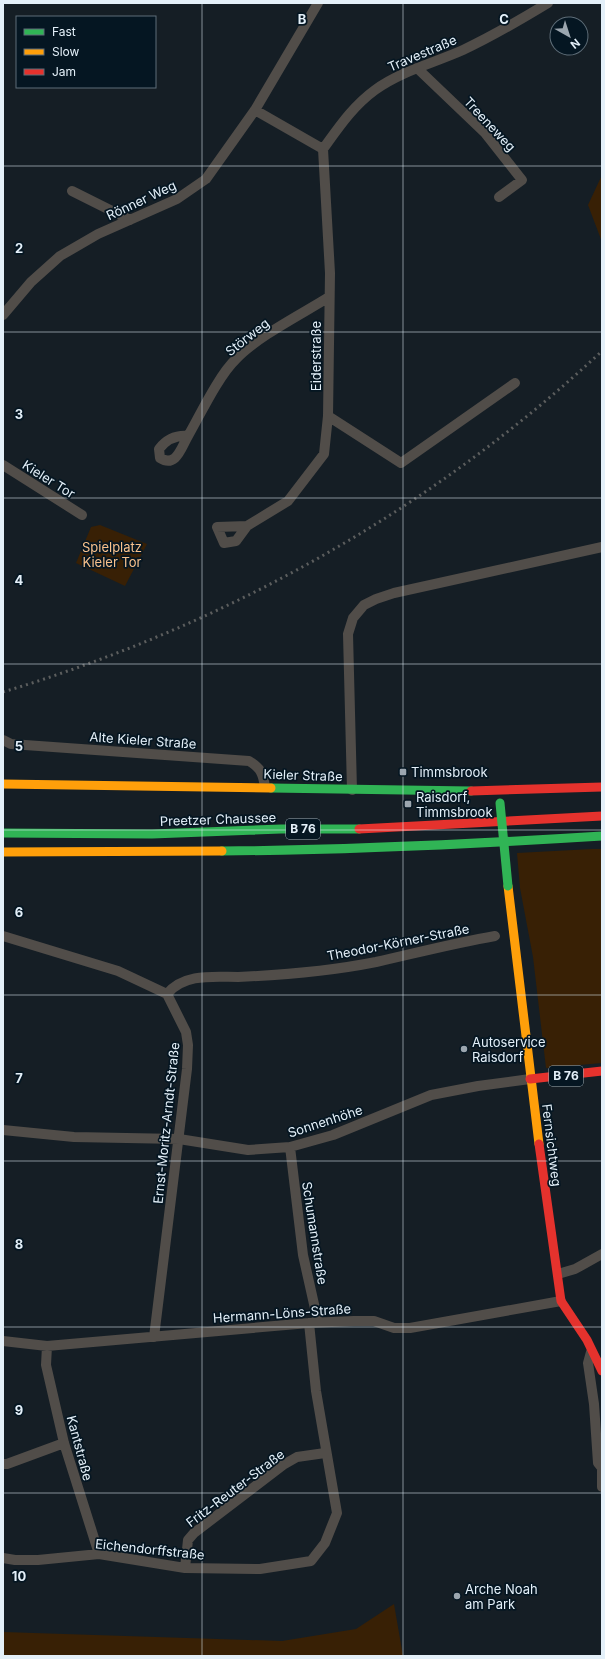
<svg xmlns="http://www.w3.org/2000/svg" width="605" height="1659" font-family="Inter,sans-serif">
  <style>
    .green { fill: #382005 }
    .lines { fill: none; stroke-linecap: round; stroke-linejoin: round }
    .street { stroke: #514d49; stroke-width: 10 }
    .fast { stroke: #30b455; stroke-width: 9 }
    .slow { stroke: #ff9f0a; stroke-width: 9 }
    .jam { stroke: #e5322d; stroke-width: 9 }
    .rail { stroke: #5c5e5e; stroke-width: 3; stroke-dasharray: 2 4; stroke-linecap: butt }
    .fast-bridge { stroke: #30b455; stroke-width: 9 }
    .grid { fill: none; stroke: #e4f0f9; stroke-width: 1; stroke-opacity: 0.55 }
    .poi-dot { fill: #9ca6af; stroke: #051622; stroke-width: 1.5 }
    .labels { text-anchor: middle; stroke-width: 3.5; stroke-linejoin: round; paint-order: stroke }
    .shield { fill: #051622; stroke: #a1afb8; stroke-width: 1 }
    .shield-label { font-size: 12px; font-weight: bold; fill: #e4f0f9 }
    .street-label { font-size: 13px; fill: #e4f0f9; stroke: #051622 }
    .park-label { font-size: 13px; fill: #fac28c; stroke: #051622 }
    .poi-label { font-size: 13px; fill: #e4f0f9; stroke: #051622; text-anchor: start }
    .grid-label { font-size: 13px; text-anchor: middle; font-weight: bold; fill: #e4f0f9; stroke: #051622; stroke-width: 3.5; stroke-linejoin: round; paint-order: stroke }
  </style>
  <rect width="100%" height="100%" fill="#151e25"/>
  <path class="green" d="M 602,175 L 602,242 L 588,205 Z
    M 100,525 L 147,544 L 125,586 L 76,563 L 91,527 Z
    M 592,849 L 602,849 L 602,1063 L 546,1068 L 533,957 L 520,888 L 517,853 Z
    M 394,1604 L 403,1656 L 3,1656 L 3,1632 L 282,1641 L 356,1629 Z"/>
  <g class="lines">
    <path class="street" d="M 417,68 L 485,133 L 522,180 L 499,197
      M 255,110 L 323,149 L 330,273 L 328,416 L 401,463 L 515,383
      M 323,149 C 339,127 353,106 375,90 C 401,71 434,63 463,50 C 493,36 520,20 548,3
      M 72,191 L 130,220
      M 3,315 L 31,282 L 60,256 L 98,234 L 177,199 L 206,179 L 255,110 L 318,3
      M 188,436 C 181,448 176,468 160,458 L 159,449 C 166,440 176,435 188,436 C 200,415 219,375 236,359 C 258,336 302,314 329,297
      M 3,465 L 82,515
      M 247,526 L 236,541 L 224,543 L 217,527 L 247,526 L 288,501 L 324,454 L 328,416
      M 3,740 L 11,744 L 249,761 C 261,768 263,774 265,787
      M 352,790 L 348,634 L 353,618 L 364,605 L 376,599 L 394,593 L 602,547
      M 3,936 L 118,971 L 167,994 L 186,1032 L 188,1045 L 187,1069 L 154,1337
      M 167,994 C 184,973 214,977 238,977 C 284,975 331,971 376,962 C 416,953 455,943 495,936
      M 3,1130 L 74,1137 L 179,1139 L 248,1150 L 290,1147 L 333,1135 L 431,1095 L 478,1086 L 530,1079
      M 290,1147 L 303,1255 L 318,1322
      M 558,1274 L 575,1269 L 602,1254
      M 3,1341 L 47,1346 L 309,1323 L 354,1321 L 374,1321 L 394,1328 L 410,1328 L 561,1301
      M 47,1346 L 46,1365 L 64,1443 L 99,1554
      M 591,1352 L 588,1363 L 594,1404 L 598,1463 L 602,1468
      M 3,1464 L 7,1464 L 64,1443
      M 602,1467 L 602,1487
      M 3,1558 L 15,1560 L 38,1560 L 99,1554 L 185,1568 L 260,1569 L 311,1561 L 325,1543 L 337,1513 L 316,1391 L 309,1323
      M 185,1568 L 188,1540 L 194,1533 L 283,1465 L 297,1457 L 325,1453"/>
    <path class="fast" d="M 271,788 L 471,791
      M 3,833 L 152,834 L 281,829 L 359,829
      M 222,851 C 349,850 475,844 602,836"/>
    <path class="slow" d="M 3,784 L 271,788
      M 3,852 L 222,851
      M 508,886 L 539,1144"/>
    <path class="jam" d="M 471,791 L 602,787
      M 359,829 L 602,816
      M 530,1079 L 602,1071
      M 539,1144 L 561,1301 L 587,1340 L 602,1371"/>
    <path class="rail" d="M 3,692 C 226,625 431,510 602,351"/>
    <path class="fast-bridge" d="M 500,803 L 508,886"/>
  </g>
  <path class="grid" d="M 202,3 L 202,1656M 403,3 L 403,1656M 3,166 L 602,166M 3,332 L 602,332M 3,498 L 602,498M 3,664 L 602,664M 3,830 L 602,830M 3,995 L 602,995M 3,1161 L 602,1161M 3,1327 L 602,1327M 3,1493 L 602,1493"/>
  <g class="poi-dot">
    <rect x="399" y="768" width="8" height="8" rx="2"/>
    <rect x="404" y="800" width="8" height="8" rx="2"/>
    <circle cx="464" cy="1049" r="4"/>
    <circle cx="457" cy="1596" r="4"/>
  </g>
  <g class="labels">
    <g class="shield">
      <rect x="286" y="819" width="34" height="20" rx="3"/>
      <rect x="549" y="1066" width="34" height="20" rx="3"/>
    </g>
    <g class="shield-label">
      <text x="303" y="833">B 76</text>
      <text x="566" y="1080">B 76</text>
    </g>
    <g class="street-label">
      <text transform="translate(422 53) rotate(-23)" y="5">Travestraße</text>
      <text transform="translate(490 124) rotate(47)" y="5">Treeneweg</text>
      <text transform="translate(141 200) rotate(-25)" y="5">Rönner Weg</text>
      <text transform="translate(247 337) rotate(-38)" y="5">Störweg</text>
      <text transform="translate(316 356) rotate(-90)" y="5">Eiderstraße</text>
      <text transform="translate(49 479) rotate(32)" y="5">Kieler Tor</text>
      <text transform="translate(143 740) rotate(4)" y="5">Alte Kieler Straße</text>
      <text transform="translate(303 775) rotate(2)" y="5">Kieler Straße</text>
      <text transform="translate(218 819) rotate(-2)" y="5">Preetzer Chaussee</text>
      <text transform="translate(398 942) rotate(-11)" y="5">Theodor-Körner-Straße</text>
      <text transform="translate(325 1121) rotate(-18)" y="5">Sonnenhöhe</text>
      <text transform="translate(166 1123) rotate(-84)" y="5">Ernst-Moritz-Arndt-Straße</text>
      <text transform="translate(552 1145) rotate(83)" y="5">Fernsichtweg</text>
      <text transform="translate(315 1233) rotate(81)" y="5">Schumannstraße</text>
      <text transform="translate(282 1313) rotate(-4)" y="5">Hermann-Löns-Straße</text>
      <text transform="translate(80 1448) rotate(75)" y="5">Kantstraße</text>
      <text transform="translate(235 1488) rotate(-37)" y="5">Fritz-Reuter-Straße</text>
      <text transform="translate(150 1549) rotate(6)" y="5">Eichendorffstraße</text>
    </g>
    <g class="park-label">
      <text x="112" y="552">Spielplatz<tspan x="112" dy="15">Kieler Tor</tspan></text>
    </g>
    <g class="poi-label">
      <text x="411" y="777">Timmsbrook</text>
      <text x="416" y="802">Raisdorf,<tspan x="416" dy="15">Timmsbrook</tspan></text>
      <text x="472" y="1047">Autoservice<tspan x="472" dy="15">Raisdorf</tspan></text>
      <text x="465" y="1594">Arche Noah<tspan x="465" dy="15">am Park</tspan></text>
    </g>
  </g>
  <g class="grid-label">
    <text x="302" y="24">B</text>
    <text x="504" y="24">C</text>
    <text x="19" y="253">2</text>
    <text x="19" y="419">3</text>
    <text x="19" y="585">4</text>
    <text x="19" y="751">5</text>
    <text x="19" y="917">6</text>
    <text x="19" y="1083">7</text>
    <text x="19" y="1249">8</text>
    <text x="19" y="1415">9</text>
    <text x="19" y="1581">10</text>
  </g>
  <rect width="605" height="1659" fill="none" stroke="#e4f0f9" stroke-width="8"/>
  <rect x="16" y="16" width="140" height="72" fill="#051622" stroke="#5e6d78"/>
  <rect x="24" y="29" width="20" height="6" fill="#30b455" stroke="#5e6d78"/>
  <text x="52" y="36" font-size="12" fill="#e4f0f9">Fast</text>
  <rect x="24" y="49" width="20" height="6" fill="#ff9f0a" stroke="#5e6d78"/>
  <text x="52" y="56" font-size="12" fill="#e4f0f9">Slow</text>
  <rect x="24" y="69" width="20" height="6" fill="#e5322d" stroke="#5e6d78"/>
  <text x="52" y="76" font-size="12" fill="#e4f0f9">Jam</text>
  <g transform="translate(569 36) rotate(141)"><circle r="19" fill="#051622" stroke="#5e6d78"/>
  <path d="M0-3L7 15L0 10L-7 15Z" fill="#9ca6af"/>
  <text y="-6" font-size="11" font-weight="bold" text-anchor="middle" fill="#e4f0f9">N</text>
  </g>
</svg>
